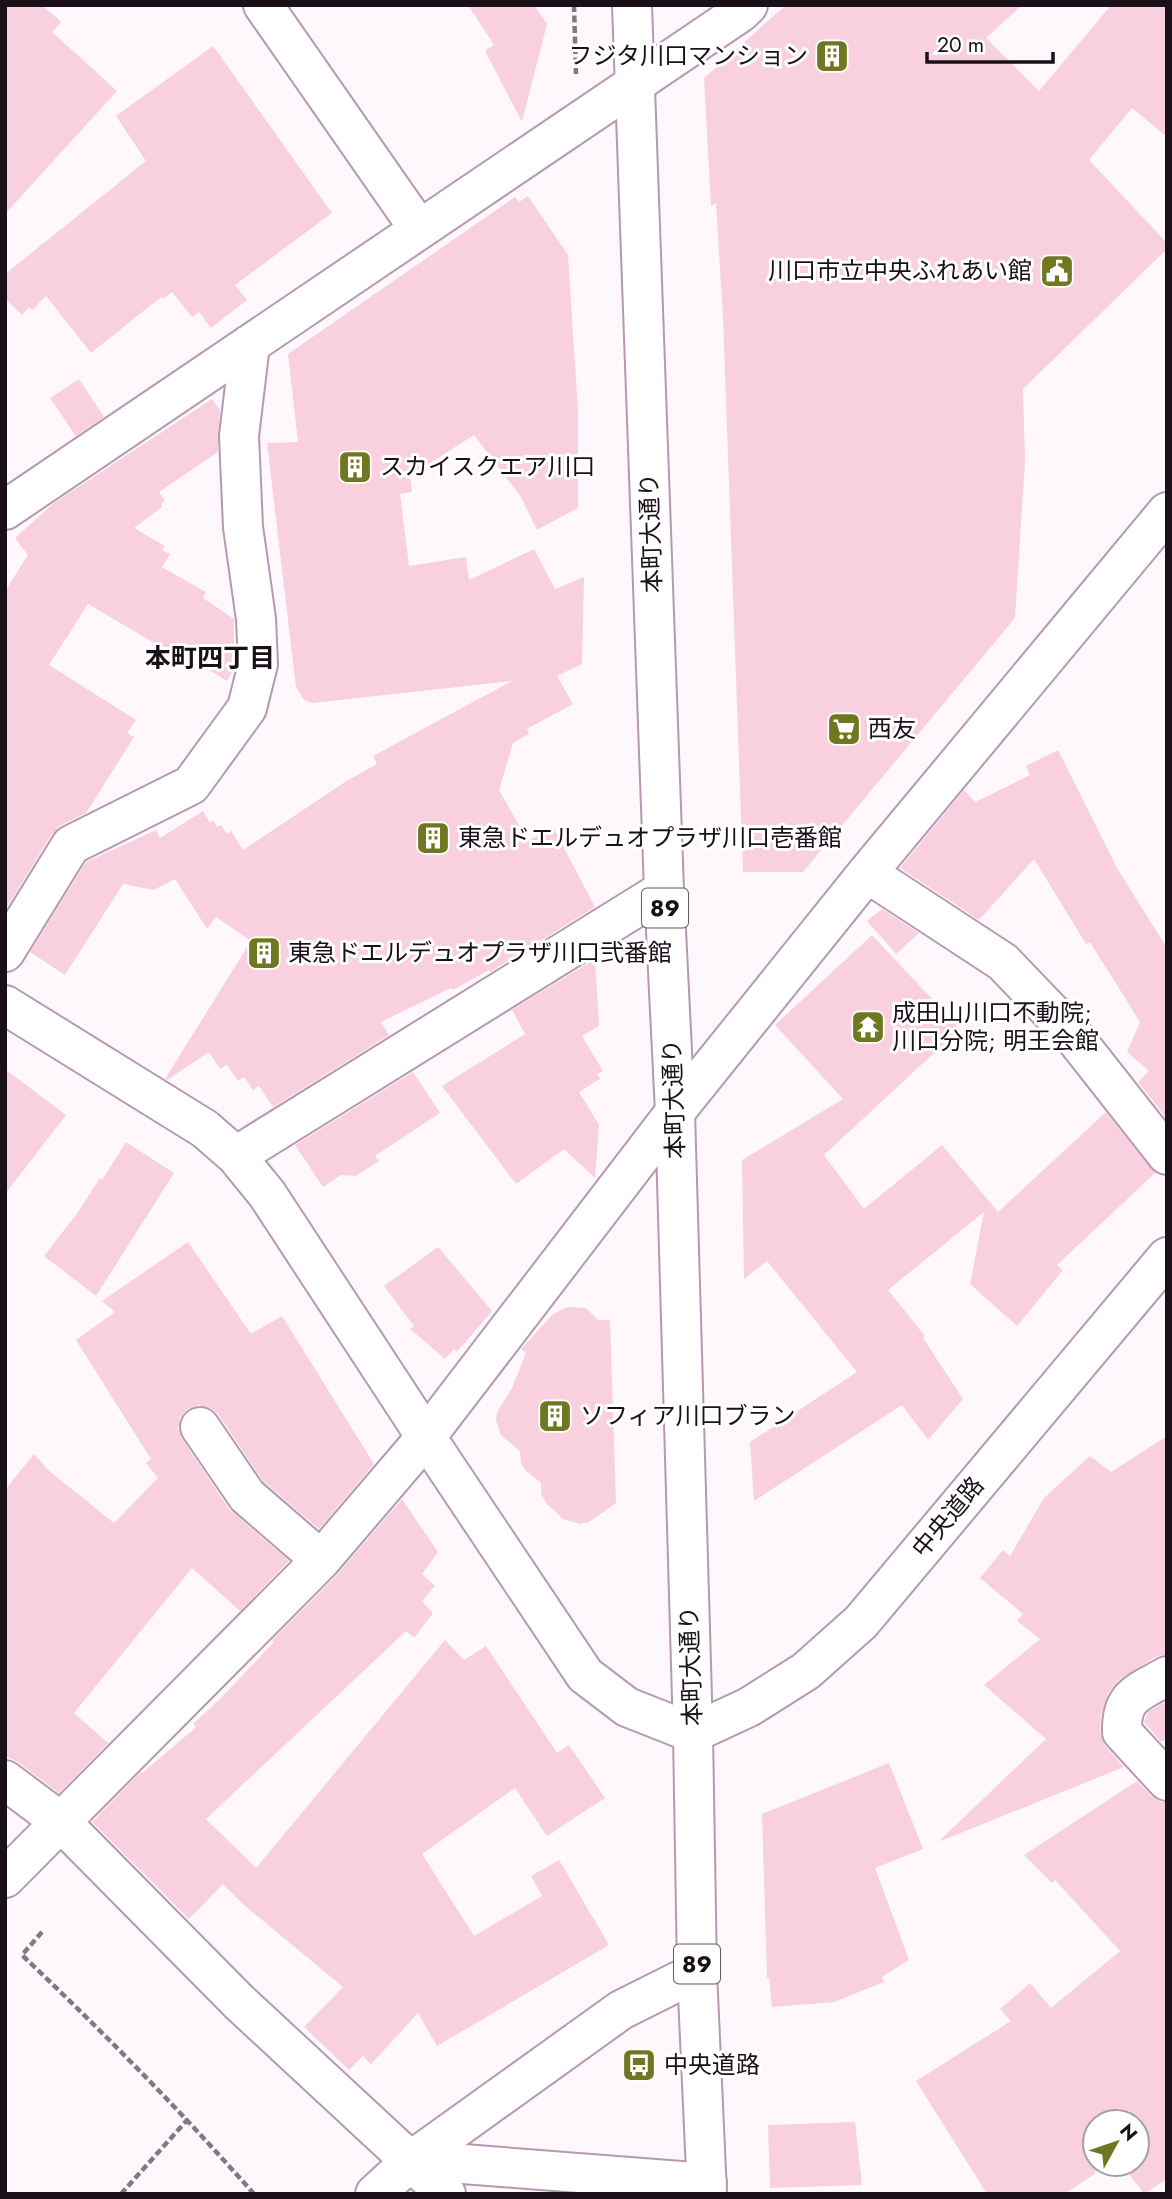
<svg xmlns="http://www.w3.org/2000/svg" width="1172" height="2199" font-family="Jost,'Noto Sans JP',sans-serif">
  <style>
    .building { fill: #f9d0de }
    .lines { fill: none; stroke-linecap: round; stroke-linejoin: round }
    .minor-casing { stroke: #b599b4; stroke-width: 42 }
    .major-casing { stroke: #b599b4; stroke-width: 42 }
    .path { stroke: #817980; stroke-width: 4.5; stroke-dasharray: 7 3.5; stroke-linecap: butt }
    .minor { stroke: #fff; stroke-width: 38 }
    .major { stroke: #fff; stroke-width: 38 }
    .labels { text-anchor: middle; stroke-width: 6; stroke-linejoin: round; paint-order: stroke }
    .shield { fill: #fff; stroke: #5f585f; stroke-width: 2 }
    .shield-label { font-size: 23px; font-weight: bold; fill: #1a101a }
    .poi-label { font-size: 24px; fill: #1a101a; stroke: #fff; text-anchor: start }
    .street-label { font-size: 24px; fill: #1a101a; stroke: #fff }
    .neighbourhood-label { font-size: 26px; font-weight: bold; fill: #1a101a; stroke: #fff }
  </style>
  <rect width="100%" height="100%" fill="#fef8fd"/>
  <path class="building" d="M 5,5 L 42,5 L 61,22 L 52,32 L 117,91 L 5,214 Z
    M 468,5 L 534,5 L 547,24 L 522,122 L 485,51 L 494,45 Z
    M 786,5 L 1022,5 L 986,38 L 1039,91 L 1111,5 L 1167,5 L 1167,137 L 1132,108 L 1089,160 L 1167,243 L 1167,249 L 1023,389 L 1025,461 L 1015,618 L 803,872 L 743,872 L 723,317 L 716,203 L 711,206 L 704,78 Z
    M 213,46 L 332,213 L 235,285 L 247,300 L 211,328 L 199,312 L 192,317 L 172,292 L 163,299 L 161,297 L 91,353 L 46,296 L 32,310 L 29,307 L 22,315 L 5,299 L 5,274 L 146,161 L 116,116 Z
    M 528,196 L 568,255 L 578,411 L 578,508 L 537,530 L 521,497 L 474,435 L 410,476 L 412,492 L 400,494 L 409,566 L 466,557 L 469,580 L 534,549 L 555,589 L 584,577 L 582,664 L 557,676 L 573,704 L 527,729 L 529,734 L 513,743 L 499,790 L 528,841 L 553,827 L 595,907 L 490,972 L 489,970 L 453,990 L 451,988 L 381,1022 L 389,1035 L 273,1107 L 259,1086 L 253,1090 L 244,1077 L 238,1081 L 227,1065 L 220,1069 L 209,1052 L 167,1080 L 165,1079 L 251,941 L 216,917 L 207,929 L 175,879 L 154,890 L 123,884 L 65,975 L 30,952 L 86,862 L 156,830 L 160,838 L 203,811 L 210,823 L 213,820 L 217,827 L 221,825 L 227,834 L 231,831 L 243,850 L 345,782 L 377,764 L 373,756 L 512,681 L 312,703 L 304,700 L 296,687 L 267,443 L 298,442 L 288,354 L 515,197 L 519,202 Z
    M 79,379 L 104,417 L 76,436 L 50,398 Z
    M 212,399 L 220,410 L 218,452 L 159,492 L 165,501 L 161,504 L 162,507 L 134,528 L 165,546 L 162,550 L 170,554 L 162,567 L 206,592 L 203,598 L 234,619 L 234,668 L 227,681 L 180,652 L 178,657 L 88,604 L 49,665 L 136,720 L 127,733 L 134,737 L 86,813 L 61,825 L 52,834 L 5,910 L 5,591 L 28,555 L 15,538 L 54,503 Z
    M 1058,750 L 1117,868 L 1167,948 L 1167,1119 L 1138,1082 L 1149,1071 L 1127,1052 L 1140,1022 L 1090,942 L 1086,944 L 1034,859 L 979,920 L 900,868 L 964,790 L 975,802 L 1030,775 L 1026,766 Z
    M 882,909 L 919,933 L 896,954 L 867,921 Z
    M 872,935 L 960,1029 L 824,1155 L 864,1209 L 942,1145 L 998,1212 L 1106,1112 L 1155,1173 L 1057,1265 L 1063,1270 L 1017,1326 L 970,1284 L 984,1212 L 888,1290 L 925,1336 L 923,1338 L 963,1399 L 928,1440 L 902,1405 L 754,1501 L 750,1442 L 857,1372 L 767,1261 L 744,1279 L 742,1160 L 843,1099 L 775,1025 Z
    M 595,959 L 599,1026 L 582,1036 L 603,1071 L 597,1074 L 600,1079 L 579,1092 L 599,1125 L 595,1178 L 564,1149 L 516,1184 L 442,1086 L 525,1034 L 512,1010 Z
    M 5,1069 L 66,1115 L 5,1194 Z
    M 413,1072 L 440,1113 L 375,1156 L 379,1161 L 356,1176 L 341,1175 L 323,1187 L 295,1145 Z
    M 126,1142 L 174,1173 L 96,1296 L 44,1256 L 78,1212 L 100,1178 L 102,1180 Z
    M 188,1242 L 251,1334 L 282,1316 L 374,1464 L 319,1529 L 263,1481 L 218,1414 L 210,1408 L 199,1405 L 187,1409 L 180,1418 L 178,1428 L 182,1439 L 229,1509 L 289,1561 L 240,1611 L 192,1568 L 74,1713 L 108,1743 L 59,1793 L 18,1762 L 5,1756 L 5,1490 L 34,1454 L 48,1470 L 114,1523 L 158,1478 L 146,1463 L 151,1459 L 76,1340 L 115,1312 L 102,1301 Z
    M 438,1247 L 492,1311 L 457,1352 L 454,1349 L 445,1359 L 410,1329 L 414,1326 L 384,1286 Z
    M 567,1307 L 586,1308 L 598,1320 L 610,1320 L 616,1503 L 589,1522 L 580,1524 L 563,1519 L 547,1504 L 541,1494 L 541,1483 L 525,1470 L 521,1463 L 520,1451 L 501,1435 L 496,1420 L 497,1412 L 512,1388 L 526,1353 L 521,1349 L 553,1314 Z
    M 1167,1436 L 1167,1654 L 1156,1657 L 1120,1679 L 1108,1693 L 1101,1715 L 1100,1731 L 1105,1746 L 1124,1767 L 941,1841 L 940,1840 L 1046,1739 L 984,1685 L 1040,1639 L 1017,1621 L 1023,1614 L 980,1578 L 1003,1550 L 1010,1556 L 1044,1498 L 1090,1456 L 1111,1472 Z
    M 402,1499 L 438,1552 L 422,1574 L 435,1586 L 422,1601 L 433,1613 L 414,1638 L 406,1631 L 206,1819 L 256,1868 L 445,1640 L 464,1660 L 486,1646 L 557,1753 L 569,1745 L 605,1798 L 547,1836 L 515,1788 L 422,1854 L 474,1936 L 542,1896 L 531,1876 L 559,1860 L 609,1945 L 437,2046 L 418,2013 L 371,2064 L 363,2056 L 349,2070 L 304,2027 L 343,1987 L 243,1904 L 223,1884 L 189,1919 L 92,1822 L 141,1772 L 142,1773 L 194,1729 L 196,1726 L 193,1724 L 220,1699 L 274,1642 L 272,1640 L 337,1575 Z
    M 1167,1701 L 1167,1738 L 1161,1742 L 1144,1722 L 1148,1712 Z
    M 889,1763 L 923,1849 L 875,1868 L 909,1960 L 882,1977 L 884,1982 L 834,2002 L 772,2007 L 769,1978 L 767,1978 L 762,1814 Z
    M 1137,1781 L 1151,1796 L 1160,1802 L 1167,1802 L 1167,2179 L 1144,2194 L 1122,2164 L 1137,2164 L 1137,2122 L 1095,2122 L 1095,2174 L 1064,2194 L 987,2194 L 916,2081 L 1011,2021 L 1000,2009 L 1030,1983 L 1051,2008 L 1120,1951 L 1055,1880 L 1052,1883 L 1024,1855 Z
    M 855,2122 L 862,2185 L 770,2188 L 768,2125 Z"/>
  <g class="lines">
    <g class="minor-casing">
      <path id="minor" d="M 263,5 L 419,229
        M 5,510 L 741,12 L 748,5
        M 867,873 L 1003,962 L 1071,1033 L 1167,1155
        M 5,952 L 71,845 L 191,785 L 247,708 L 258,664 L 256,619 L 243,527 L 239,436 L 250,344
        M 5,1005 L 205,1129 L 236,1156 L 267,1194 L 426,1437 L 585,1675 L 627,1707 L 693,1733
        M 236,1156 L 664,890
        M 200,1427 L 247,1496 L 321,1560
        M 1167,1676 C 1138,1693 1121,1695 1122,1732 L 1167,1781
        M 5,1780 L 61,1822 L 239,2002 L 446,2194
        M 5,1878 L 321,1560 L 426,1437 L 675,1112 L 867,873 L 1167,512
        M 412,2160 L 707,2183
        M 375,2194 L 412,2160 L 621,2010 L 697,1972"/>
    </g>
    <g class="major-casing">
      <path id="major" d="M 632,5 L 664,890 L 675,1112 L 693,1733 L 697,1972 L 707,2194
        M 693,1733 L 749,1707 L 806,1671 L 861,1622 L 1167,1257"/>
    </g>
    <path class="path" d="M 574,5 L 576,74
      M 42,1932 L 22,1955 C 103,2032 180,2110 254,2194
      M 121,2194 L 188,2119"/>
    <use href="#minor" class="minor"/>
    <use href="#major" class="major"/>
  </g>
  <defs>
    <g id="building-square" transform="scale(1.75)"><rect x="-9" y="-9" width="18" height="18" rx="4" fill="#6f7720" stroke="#fff"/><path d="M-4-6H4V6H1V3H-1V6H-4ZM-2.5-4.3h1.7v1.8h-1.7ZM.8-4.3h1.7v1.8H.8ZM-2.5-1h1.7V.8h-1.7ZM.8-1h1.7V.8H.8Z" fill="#fff"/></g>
    <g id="civic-square" transform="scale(1.75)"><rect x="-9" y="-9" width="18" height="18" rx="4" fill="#6f7720" stroke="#fff"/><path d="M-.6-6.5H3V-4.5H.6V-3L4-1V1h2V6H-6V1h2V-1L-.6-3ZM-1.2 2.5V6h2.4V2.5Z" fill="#fff"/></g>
    <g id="supermarket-square" transform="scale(1.75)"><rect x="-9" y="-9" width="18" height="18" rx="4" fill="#6f7720" stroke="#fff"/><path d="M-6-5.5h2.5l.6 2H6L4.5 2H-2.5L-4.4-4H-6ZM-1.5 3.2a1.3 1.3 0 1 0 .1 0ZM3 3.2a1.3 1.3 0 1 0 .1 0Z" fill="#fff"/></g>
    <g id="temple-square" transform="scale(1.75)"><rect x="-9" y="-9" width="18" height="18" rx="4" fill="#6f7720" stroke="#fff"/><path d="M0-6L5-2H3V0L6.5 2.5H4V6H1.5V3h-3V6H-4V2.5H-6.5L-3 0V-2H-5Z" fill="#fff"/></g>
    <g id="bus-square" transform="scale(1.75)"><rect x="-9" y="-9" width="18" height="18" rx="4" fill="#6f7720" stroke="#fff"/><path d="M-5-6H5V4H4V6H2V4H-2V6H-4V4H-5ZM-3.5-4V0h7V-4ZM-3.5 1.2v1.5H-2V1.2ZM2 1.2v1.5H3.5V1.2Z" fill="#fff"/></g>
  </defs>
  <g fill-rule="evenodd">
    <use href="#building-square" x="832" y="56"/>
    <use href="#civic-square" x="1057" y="271"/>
    <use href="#building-square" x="355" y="467"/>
    <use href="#supermarket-square" x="844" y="729"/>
    <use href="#building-square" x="433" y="838"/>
    <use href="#building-square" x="264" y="953"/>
    <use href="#temple-square" x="868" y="1027"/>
    <use href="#building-square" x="555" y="1416"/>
    <use href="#bus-square" x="639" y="2065"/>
  </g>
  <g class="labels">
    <g class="shield">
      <rect x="642" y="888.5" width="46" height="39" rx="5"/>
      <rect x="674" y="1944.5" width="46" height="39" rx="5"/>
    </g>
    <g class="shield-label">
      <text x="665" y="916">89</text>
      <text x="697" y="1972">89</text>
    </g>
    <g class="poi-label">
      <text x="808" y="64" text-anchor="end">フジタ川口マンション</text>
      <text x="1032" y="279" text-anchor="end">川口市立中央ふれあい館</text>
      <text x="380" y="475">スカイスクエア川口</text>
      <text x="868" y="737">西友</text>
      <text x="458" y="846">東急ドエルデュオプラザ川口壱番館</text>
      <text x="288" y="961">東急ドエルデュオプラザ川口弐番館</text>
      <text x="892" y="1021">成田山川口不動院;<tspan x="892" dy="28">川口分院; 明王会館</tspan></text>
      <text x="580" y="1424">ソフィア川口ブラン</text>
      <text x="664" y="2073">中央道路</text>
    </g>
    <g class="street-label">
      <text transform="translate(651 533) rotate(-92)" y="8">本町大通り</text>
      <text transform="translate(674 1099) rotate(-92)" y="8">本町大通り</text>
      <text transform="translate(948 1517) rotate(-50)" y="8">中央道路</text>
      <text transform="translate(691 1666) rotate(-92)" y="8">本町大通り</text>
    </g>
    <g class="neighbourhood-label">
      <text x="210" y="667">本町四丁目</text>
    </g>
  </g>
  <rect width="1172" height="2199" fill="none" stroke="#1a101a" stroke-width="14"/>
  <g transform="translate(1116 2143) rotate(50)"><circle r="33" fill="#ffffff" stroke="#a39fa3" stroke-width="2"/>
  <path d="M0-5L12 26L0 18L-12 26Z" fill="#6f7720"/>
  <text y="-10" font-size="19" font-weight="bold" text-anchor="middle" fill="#1a101a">N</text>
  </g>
  <path d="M927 52v10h126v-10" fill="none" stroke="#1a101a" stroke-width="3.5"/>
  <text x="937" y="52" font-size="21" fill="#1a101a" stroke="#ffffff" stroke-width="5" paint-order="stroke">20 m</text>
</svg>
